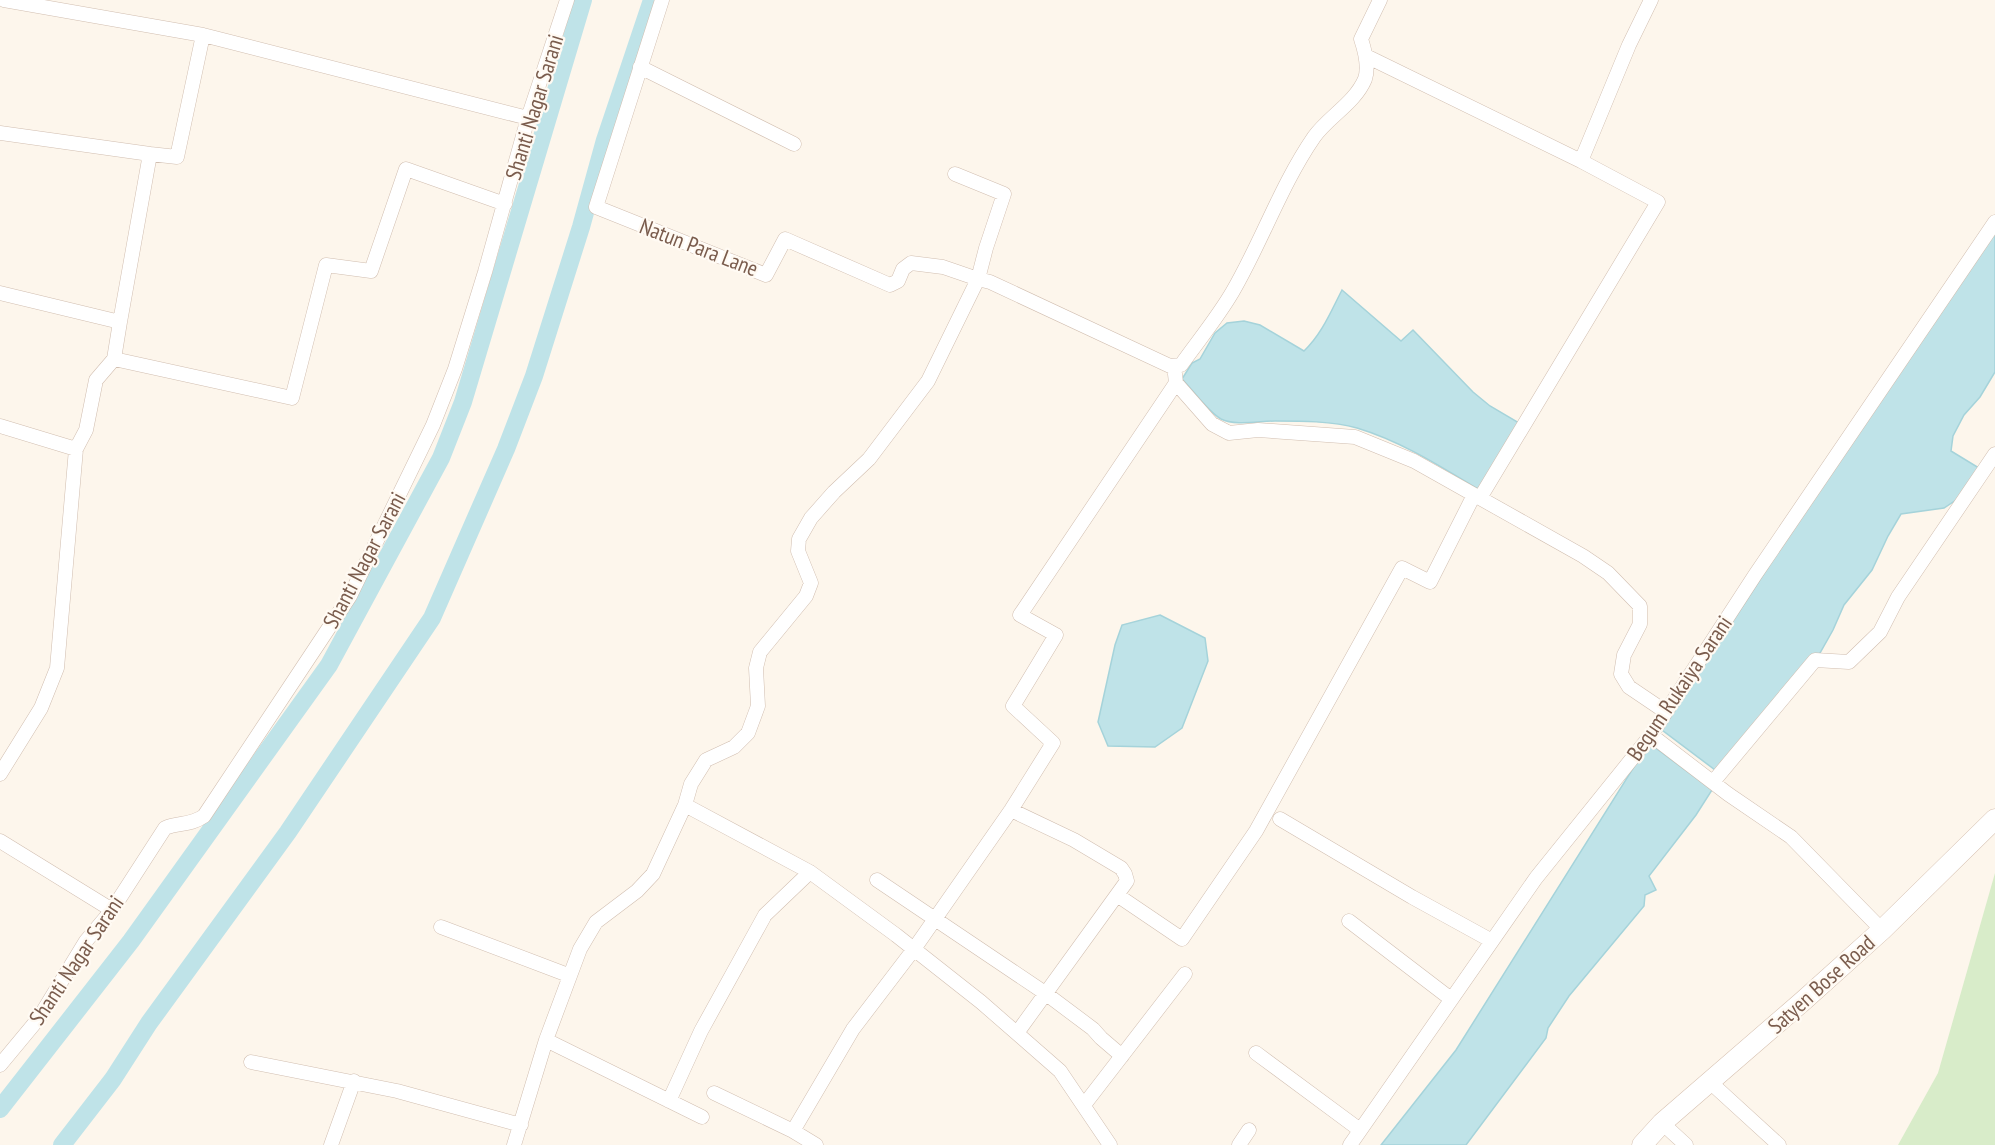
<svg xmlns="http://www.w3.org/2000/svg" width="1995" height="1145" font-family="'PT Sans Narrow',sans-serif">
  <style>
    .green { fill: #d8ecc9 }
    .water { fill: #bfe3e8; stroke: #a5d3da; stroke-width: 1.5 }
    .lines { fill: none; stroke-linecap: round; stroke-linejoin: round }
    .canal { stroke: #bfe3e8; stroke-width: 18 }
    .street-casing { stroke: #d1beb0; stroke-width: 15 }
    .secondary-casing { stroke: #d6c0b0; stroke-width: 21 }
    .street { stroke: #fff; stroke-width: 14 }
    .secondary { stroke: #fff; stroke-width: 20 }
    .labels { text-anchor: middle; stroke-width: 4.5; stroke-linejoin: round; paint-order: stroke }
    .street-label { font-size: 22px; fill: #7a5c4d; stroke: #fffaf3 }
  </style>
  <rect width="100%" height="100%" fill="#fdf6ec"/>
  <path class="green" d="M 1995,873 L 1995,1145 L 1898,1145 L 1938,1073 Z"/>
  <path class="water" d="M 1995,233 L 1995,372 L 1980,397 L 1964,415 L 1953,436 L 1951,451 L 1979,468 L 1959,498 L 1944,508 L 1901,514 L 1888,536 L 1872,570 L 1844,605 L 1833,630 L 1816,660 L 1723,776 L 1662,730 L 1776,555 Z
    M 1342,290 L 1401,341 L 1413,330 L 1473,392 L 1490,406 L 1526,427 L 1488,495 C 1446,470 1404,442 1357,428 C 1332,421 1301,421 1275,421 C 1259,421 1235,426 1221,419 C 1208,412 1193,390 1182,379 L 1192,363 L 1200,359 L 1215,333 L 1227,323 L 1244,321 L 1260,325 L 1304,351 C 1322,334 1331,311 1342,290 Z
    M 1160,615 L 1205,638 L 1208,661 L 1182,728 L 1155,747 L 1108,746 L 1098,722 L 1115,645 L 1122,625 Z
    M 1649,743 L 1712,790 L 1696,815 L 1649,876 L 1656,890 L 1645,895 L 1644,906 L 1569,996 L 1548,1028 L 1546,1038 L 1466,1145 L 1381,1145 L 1456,1050 Z"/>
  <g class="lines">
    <path class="canal" d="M 0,1109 L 131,941 L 329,665 L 441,458 L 463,402 L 583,0
      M 62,1145 L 113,1079 L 149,1023 L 288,832 L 432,618 L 506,449 L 534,376 L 581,227 L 605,140 L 652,0"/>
    <g class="street-casing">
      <path id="street" d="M 4,0 L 203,35
        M 662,0 L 596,207 L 766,275 L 785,239 L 890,285 L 898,281 L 903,269 L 911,263 L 943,267 L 978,279 L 986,248 L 1004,194 L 955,174
        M 1366,56 L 1581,161 L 1658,202 L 1480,498
        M 640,67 L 794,144
        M 0,133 L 150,154
        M 1581,161 L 1629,45 L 1651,0
        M 0,293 L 120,322 L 114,359 L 292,398 L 326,265 L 371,271 L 406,169 L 505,204
        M 120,322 L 150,154 L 177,157 L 203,35 L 528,118
        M 1175,374 L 1176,383 L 1212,424 L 1229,433 L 1258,430 L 1355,437 L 1414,461 L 1583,556 L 1608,573 L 1640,606 L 1640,624 L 1624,655 L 1621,674 L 1629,687 L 1666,712
        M 0,426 L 76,449
        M 1651,735 L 1728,794 L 1791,837 L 1882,930
        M 0,774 L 41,708 L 57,668 L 76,449 L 86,430 L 96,380 L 114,359
        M 1713,782 L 1815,660 L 1849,662 L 1880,632 L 1898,597 L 1995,454
        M 685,805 L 810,872 L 896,935 L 981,1002 L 1060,1071 L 1110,1145
        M 1011,810 L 1074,840 L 1121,868 L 1125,874 L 1127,881 L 1017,1033
        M 1280,819 L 1412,897 L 1492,941
        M 0,841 L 112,910
        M 877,880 L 1045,993 L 1093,1029 L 1101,1038 L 1122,1056
        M 1117,895 L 1182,939 L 1256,831 L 1402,568 L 1430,582 L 1474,495
        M 1349,921 L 1451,999
        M 441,927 L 568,975
        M 546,1040 L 702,1117
        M 1256,1053 L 1360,1130
        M 251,1062 L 397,1091 L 521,1125
        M 0,1065 L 39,1018 L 86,941 L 112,910 L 165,828 C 178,822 190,826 204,816 L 350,596 L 433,425 L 455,369 L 485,272 L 528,118 L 567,0
        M 1710,1082 L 1779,1145
        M 714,1093 L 793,1131 L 816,1145
        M 669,1101 L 701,1031 L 765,915 L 810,872
        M 1084,1105 L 1185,974
        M 1662,1123 L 1686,1145
        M 793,1131 L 853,1029 L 914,949 L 1011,810 L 1053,743 L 1013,706 L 1056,635 L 1020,615 L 1176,383
        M 331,1145 L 354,1081
        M 514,1145 L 546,1040 L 580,949 L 596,922 L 637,891 L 653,874 L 685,805 L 691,784 L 706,760 L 734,747 L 748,733 L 758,706 L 756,668 L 760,652 L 806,596 L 811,583 L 798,551 L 799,539 L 811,518 L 834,492 L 869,459 L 928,381 L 978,279 L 990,282 L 1170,366 L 1181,365 C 1198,341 1218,317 1233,291 C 1262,241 1281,185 1314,137 C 1328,117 1355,103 1365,79 C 1369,67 1365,51 1361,39 L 1380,0
        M 1239,1145 L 1249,1130
        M 1350,1145 L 1536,878 L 1651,735 L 1755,575 L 1995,222"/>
    </g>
    <g class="secondary-casing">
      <path id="secondary" d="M 1642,1145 L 1662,1123 L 1803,1001 L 1882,930 L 1995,819"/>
    </g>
    <use href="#street" class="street"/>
    <use href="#secondary" class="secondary"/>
  </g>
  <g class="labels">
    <g class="street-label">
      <text transform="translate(534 107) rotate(-73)" y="8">Shanti Nagar Sarani</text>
      <text transform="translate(699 247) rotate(21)" y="8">Natun Para Lane</text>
      <text transform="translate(364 560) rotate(-62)" y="8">Shanti Nagar Sarani</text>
      <text transform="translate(1679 688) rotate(-56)" y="8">Begum Rukaiya Sarani</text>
      <text transform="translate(76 960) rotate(-56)" y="8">Shanti Nagar Sarani</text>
      <text transform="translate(1821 984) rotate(-42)" y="8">Satyen Bose Road</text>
    </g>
  </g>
</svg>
